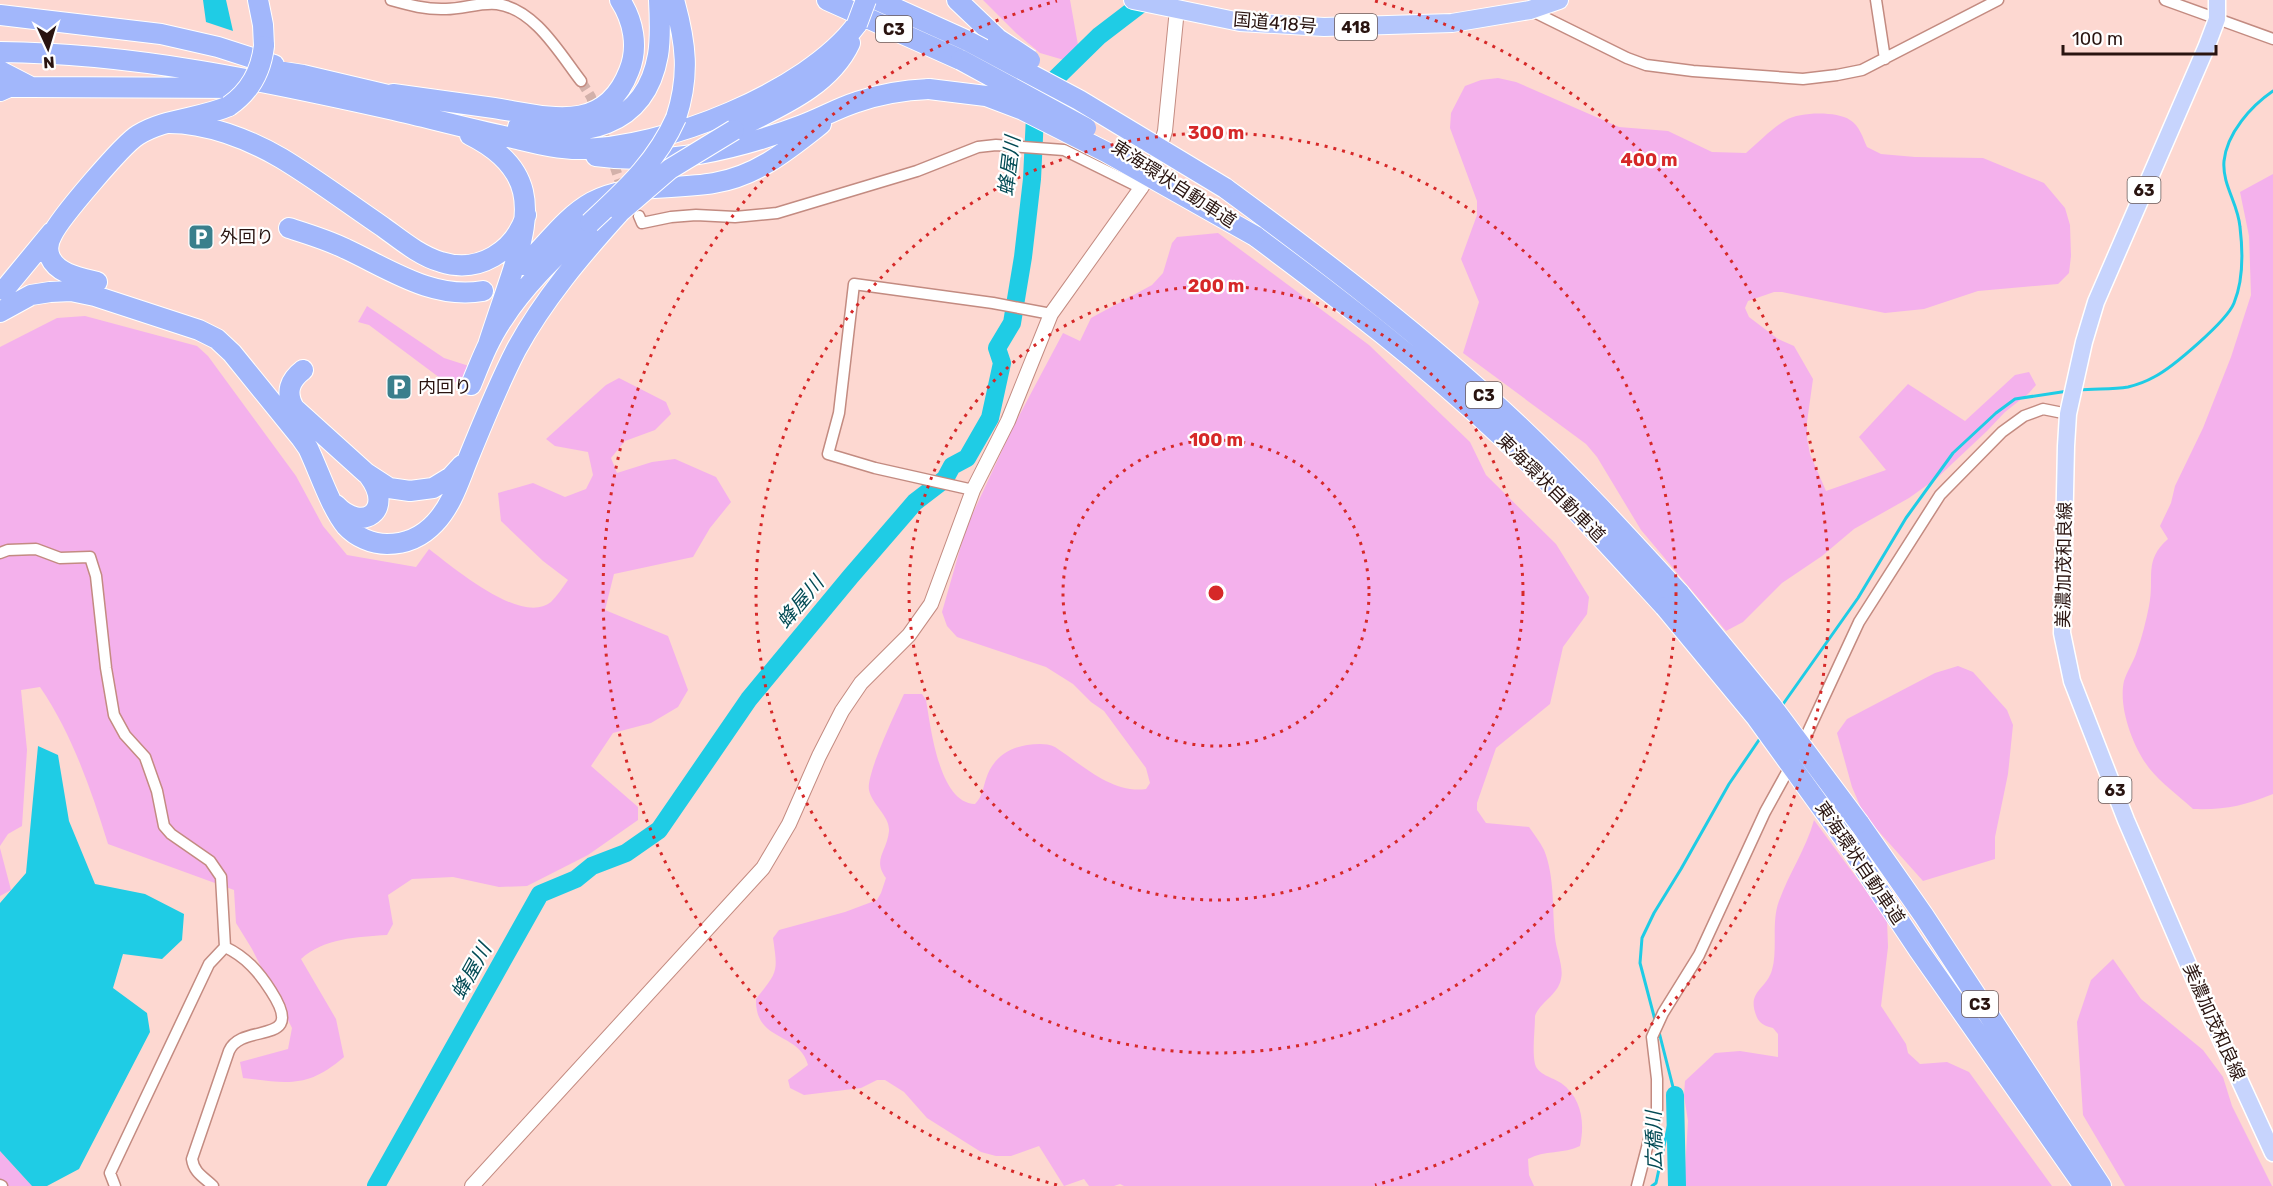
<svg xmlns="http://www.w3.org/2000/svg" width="2273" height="1186" font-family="Rubik,'Noto Sans JP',sans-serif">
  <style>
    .green { fill: #f4b1ec }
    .water { fill: #1fcce5 }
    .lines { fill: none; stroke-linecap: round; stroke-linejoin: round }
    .stream { stroke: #1fcce5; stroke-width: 3 }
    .river { stroke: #1fcce5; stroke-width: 18 }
    .minor-tunnel { stroke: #d3b1aa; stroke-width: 10; stroke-dasharray: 10 5; stroke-linecap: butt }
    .minor-casing { stroke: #c38b81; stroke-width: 13 }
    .tertiary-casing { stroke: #c38b81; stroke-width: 16 }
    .primary-casing { stroke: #fff; stroke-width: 19 }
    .trunk-casing { stroke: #fff; stroke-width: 20 }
    .motorway-casing { stroke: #fff; stroke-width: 22 }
    .minor { stroke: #fff; stroke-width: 10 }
    .tertiary { stroke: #fff; stroke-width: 14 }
    .primary { stroke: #c7d4fd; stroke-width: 16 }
    .trunk { stroke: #b4c6fc; stroke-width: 18 }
    .motorway { stroke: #a2b7fb; stroke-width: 20 }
    .motorway-bridge-casing { stroke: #fff; stroke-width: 22; stroke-linecap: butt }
    .motorway-bridge { stroke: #a2b7fb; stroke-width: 20 }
    .ring { fill: none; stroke: #d62828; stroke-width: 3; stroke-dasharray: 3 6 }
    .labels { text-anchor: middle; stroke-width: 4.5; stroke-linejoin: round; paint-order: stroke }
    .shield { fill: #fff; stroke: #695a58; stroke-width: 1.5 }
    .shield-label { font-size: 16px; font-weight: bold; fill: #291410 }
    .street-label { font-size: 18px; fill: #291410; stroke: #fff }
    .poi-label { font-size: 18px; fill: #291410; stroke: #fff; text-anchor: start }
    .water-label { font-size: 20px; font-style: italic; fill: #024a54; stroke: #fff }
    .centre { fill: #d62828; stroke: #fff; stroke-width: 3 }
    .ring-label { font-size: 18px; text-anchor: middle; font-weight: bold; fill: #d62828; stroke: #fff; stroke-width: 4.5; stroke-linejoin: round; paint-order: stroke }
  </style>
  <rect width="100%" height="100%" fill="#fdd8d1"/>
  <path class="green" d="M 983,0 L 1070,0 L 1078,45 L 1076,52 L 1064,60 L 1040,53 L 1016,33 Z
    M 1498,78 L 1516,82 L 1619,127 L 1668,131 L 1712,152 L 1746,153 C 1759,142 1772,128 1786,120 C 1800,112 1836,111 1850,120 C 1859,125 1863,138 1867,147 L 1881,154 L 1915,157 L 1983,158 L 2044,183 L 2065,208 L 2070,225 L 2071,256 L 2069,273 L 2058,284 L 1978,291 L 1924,309 L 1885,313 L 1782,292 L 1774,292 L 1748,301 L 1745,308 L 1749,317 L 1778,339 L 1794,346 L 1813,379 L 1807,422 L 1807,438 L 1810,454 L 1826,491 L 1886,470 L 1859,437 L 1908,384 L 1965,421 L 2015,375 L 2029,372 L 2036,385 L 2029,393 L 2005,412 L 1987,431 L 1937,478 L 1909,498 L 1854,529 L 1822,556 L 1782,583 L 1743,622 L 1726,631 L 1641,530 L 1597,457 L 1586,444 L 1463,353 L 1479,302 L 1461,259 L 1477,215 L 1477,201 L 1450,128 L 1451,113 L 1465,86 L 1481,80 Z
    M 2273,174 L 2273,794 C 2243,806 2225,810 2193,809 C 2179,796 2161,783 2149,768 C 2133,747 2118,707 2124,681 C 2127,671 2134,661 2137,651 C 2142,637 2146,621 2149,606 C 2155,577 2143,561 2168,539 L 2160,526 L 2171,503 L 2175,486 L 2203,428 L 2231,357 L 2251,295 L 2249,236 L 2240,192 Z
    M 1218,233 L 1369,345 L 1470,442 L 1486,475 L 1556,544 L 1589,597 L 1587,614 L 1563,647 L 1550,704 L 1496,748 L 1477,803 L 1477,810 L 1486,823 L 1529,827 C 1534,834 1540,842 1544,850 C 1555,877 1552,908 1555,937 C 1556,950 1564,967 1561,979 C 1558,995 1540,1002 1535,1016 C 1535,1031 1532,1050 1535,1064 C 1538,1075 1552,1077 1561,1083 C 1582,1098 1585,1123 1580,1146 C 1564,1154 1544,1150 1528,1159 L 1529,1175 L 1534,1186 L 1124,1186 L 1120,1184 L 1114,1186 L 1089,1186 L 1084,1179 L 1064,1186 L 1039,1146 L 1011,1156 L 996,1156 L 981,1152 L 927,1118 L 904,1092 L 885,1080 L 877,1080 L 861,1088 L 804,1095 L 790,1088 L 788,1080 L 808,1065 C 799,1031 755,1043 756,999 C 778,971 778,973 773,938 L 779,930 L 845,912 L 877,900 L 881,893 L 886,878 C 872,859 887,852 889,831 C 890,816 872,805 869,790 C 866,774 896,712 904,694 L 922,694 L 926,700 C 931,728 939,803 975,804 C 982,797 983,788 986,779 C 992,759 1008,748 1027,745 C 1037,744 1046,743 1055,747 C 1081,764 1112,794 1146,789 L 1150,783 L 1146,768 L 1104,711 L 1091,702 L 1073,684 L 1046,667 L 957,637 L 947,626 L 942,612 L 966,528 L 1012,429 L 1063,333 L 1080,341 L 1091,318 L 1152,285 L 1163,273 L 1172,243 L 1177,237 Z
    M 367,306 L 444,358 L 469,366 L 464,380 L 451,383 L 444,381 L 369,325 L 358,322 Z
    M 85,316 L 197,346 L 208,356 L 296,476 L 323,526 L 347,555 L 416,567 L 429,549 C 453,567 521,626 551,602 C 557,596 563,587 568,580 L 543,561 L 501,521 L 498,493 L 533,483 L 565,497 L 586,489 L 593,475 L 588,452 L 555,446 L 546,439 L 606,385 L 619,378 L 666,402 L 671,414 L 655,430 L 625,441 L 611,458 L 617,473 L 652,462 L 675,459 L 716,477 L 731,502 L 710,528 L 693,557 L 614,574 L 605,610 L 668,636 L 688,690 L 678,707 L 651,723 L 613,733 L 591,766 L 638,807 L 638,820 L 588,855 L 527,886 L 499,887 L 453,877 L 412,879 L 388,895 L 393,924 L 387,935 C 357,937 324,938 301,959 L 336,1019 L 344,1057 C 307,1089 287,1083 243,1078 L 240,1062 L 288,1049 L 292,1028 L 252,949 L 236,923 L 234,890 L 108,844 C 91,789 72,734 40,687 L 21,690 L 27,750 L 22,826 L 8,834 L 0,846 L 0,347 L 57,318 Z
    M 1958,666 L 1973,672 L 2007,710 L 2013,725 L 2008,774 L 1995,837 L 1995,859 L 1923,881 L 1864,815 L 1852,787 L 1837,733 L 1847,719 L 1935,673 Z
    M 1814,820 L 1887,919 L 1888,947 L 1881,1006 L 1906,1044 L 1908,1053 L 1920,1064 L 1947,1062 L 1969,1072 L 2052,1186 L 1684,1186 L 1688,1121 L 1684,1096 L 1685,1081 L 1715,1053 L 1740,1051 L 1778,1057 L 1778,1034 L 1773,1028 C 1765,1026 1759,1024 1756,1015 C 1747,991 1766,990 1772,970 C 1778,949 1771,922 1779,901 C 1789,873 1806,849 1814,820 Z
    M 0,848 L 11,890 L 0,896 Z
    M 2113,959 L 2141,999 L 2203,1050 L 2223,1077 L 2232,1106 L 2272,1186 L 2125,1186 L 2083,1115 L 2077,1022 L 2091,980 Z
    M 0,1151 L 32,1186 L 0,1186 Z"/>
  <path class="water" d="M 203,0 L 226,0 L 233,31 L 206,22 Z
    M 38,746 L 58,755 L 69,821 L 95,884 L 145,894 L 184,914 L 182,940 L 162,959 L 123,954 L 113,988 L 147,1013 L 150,1032 L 79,1169 L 47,1186 L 32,1186 L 0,1151 L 0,903 L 26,873 Z"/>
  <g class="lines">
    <path class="stream" d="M 2078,390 C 2094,388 2112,390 2128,387 C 2136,385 2147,381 2154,377 C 2172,368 2227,321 2234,303 C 2244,279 2243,252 2240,227 C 2238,203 2222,185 2224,161 C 2227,133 2251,106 2273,91
      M 1781,707 L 1858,598 L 1906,518 L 1953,453 L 1996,413 L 2015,399 L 2068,391
      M 1655,1020 L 1640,963 L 1642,938 L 1654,913 L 1681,869 L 1729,784 L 1761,737
      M 1652,1186 L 1656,1183 L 1675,1095 L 1659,1032"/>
    <path class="river" d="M 1675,1095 L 1677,1186
      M 376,1186 L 540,894 L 576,879 L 592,866 L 626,853 L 659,830 L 749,699 L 851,576 L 915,502 L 945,479 L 952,466 L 967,458 L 990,418 L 1002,363 L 997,348 L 1012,323 L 1023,257 L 1032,179 L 1035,116 L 1041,97 L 1050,84 L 1099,36 L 1146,0"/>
    <path class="minor-tunnel" d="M 581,81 L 591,97 L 624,194"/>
    <g class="minor-casing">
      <path id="minor" d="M 391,0 C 409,5 427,10 446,9 C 463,9 481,2 497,4 C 535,9 560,54 581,81
        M 1876,0 L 1885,59
        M 2165,0 L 2273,39
        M 1530,10 L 1627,58 L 1646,65 L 1693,71 L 1803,79 L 1837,75 L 1862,70 L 1998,0
        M 639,216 L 642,223 L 671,217 L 696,215 L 735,217 L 777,213 L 917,171 L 978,147 L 996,145 L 1064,150 L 1141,188
        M 973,490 L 875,468 L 828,454 L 839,413 L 854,284 L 993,303 L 1051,314
        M 0,553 L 8,550 L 36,549 L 60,558 L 90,557 L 96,576 L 106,668 L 114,715 L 125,735 L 145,757 L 157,791 L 164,826 L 171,834 L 210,861 L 221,877 L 225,947 L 209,964 L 110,1173 L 115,1186
        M 1800,749 L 1859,622 L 1940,495 L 2002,432 L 2024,416 L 2043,409 L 2068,414
        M 0,1185 L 2,1186
        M 213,1186 C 204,1177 194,1173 192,1159 L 229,1051 C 242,1021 308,1048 271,991 C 259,972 246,957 225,947
        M 1637,1186 L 1657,1109 L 1657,1079 L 1652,1037 L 1663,1013 L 1699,955 L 1765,812 L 1792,763"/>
    </g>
    <g class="tertiary-casing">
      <path id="tertiary" d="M 472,1186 L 763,868 L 789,824 L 819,756 L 842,711 L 861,683 L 909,635 L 931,604 L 973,490 L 1008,421 L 1051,314 L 1141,188 L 1155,165 L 1165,131 L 1177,9"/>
    </g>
    <g class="primary-casing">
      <path id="primary" d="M 2217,0 L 2217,19 L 2206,48 L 2096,302 L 2084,342 L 2068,414 L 2066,446 L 2062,633 L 2072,681 L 2126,820 L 2212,1020 L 2273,1153"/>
    </g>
    <g class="trunk-casing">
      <path id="trunk" d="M 1133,0 L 1240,22 L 1324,27 L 1452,23 L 1530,10 L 1559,0"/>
    </g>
    <g class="motorway-casing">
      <path id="motorway" d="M 258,0 L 263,25 L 264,46
        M 674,0 C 686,43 690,75 676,118
        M 827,0 L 961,60
        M 877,0 L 968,41
        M 957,0 L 998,39
        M 0,15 L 161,34 L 218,47 L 274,65
        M 0,52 C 133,53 264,81 394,110 C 433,119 473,130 513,138 C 535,143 556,149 579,149 C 663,149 807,92 857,24
        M 258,68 L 303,75 L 405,99
        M 0,71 L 29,86
        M 0,91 L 9,87 L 31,87 L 246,88
        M 393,94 C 427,99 460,103 494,108 C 546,116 604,136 629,71 C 639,47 633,20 620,0
        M 169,123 C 207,123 248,139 281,158 C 316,179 349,204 383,227 C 401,240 420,256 441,262 C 479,274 515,251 526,215
        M 518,127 C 581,139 645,129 658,55 C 661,37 660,18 659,0
        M 734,130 C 776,108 829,88 850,43
        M 470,135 C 534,167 533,209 513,270 C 505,295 496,320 488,345
        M 596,156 C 667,166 736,150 802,125 C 821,118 838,108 857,102 C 880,94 905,90 929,89
        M 1225,188 C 1326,262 1425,338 1516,423 C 1573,477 1627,536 1680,594
        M 289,228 C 308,234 328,240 346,249 C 389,269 433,300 483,291
        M 1255,236 C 1340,299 1424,364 1502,437 C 1559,490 1612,549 1665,607
        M 525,265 C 547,244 565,217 592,202 C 628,183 675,190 714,183 C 757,176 788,150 821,124
        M 97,282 C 81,278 57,274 50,257 C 47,250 48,242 52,235 C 59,219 123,144 138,135 C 165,118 200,119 229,106
        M 4,290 L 52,232
        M 0,312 L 31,295 L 50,292 L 71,291 L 95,296 L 199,330 L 217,339 L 232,353 L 301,438 L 308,448 C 319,471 331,508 346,526 C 356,537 372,544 387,544 C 405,544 422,537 435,523 C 452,505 459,481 468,459 C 483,422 498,385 516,350 C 543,300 582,254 620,212
        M 303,370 C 290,380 285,392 294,408 L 366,473 L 389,488 L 410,491 L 433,488 L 451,477 L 462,465
        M 471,385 C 480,363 489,339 503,319 C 526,283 559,253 590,223
        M 336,505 C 362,533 395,511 369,476
        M 1859,823 L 1924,916 L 2101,1186
        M 1848,844 L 1918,949 L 2084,1186"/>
    </g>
    <use href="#minor" class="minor"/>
    <use href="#tertiary" class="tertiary"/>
    <use href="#primary" class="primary"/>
    <use href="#trunk" class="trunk"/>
    <use href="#motorway" class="motorway"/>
    <g class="motorway-bridge-casing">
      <path id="motorway-bridge" d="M 857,24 L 866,0
        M 998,39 L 1030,60
        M 968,41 L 1079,100 L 1225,188
        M 961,60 L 1086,128
        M 929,89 L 986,96 L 1023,110 L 1106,152 L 1255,236
        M 229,106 C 251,91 261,71 264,46
        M 620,212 L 670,169 L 734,130
        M 590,223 C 625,190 656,163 676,118
        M 1680,594 L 1771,705 L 1859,823
        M 1665,607 L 1756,717 L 1848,844"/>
    </g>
    <use href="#motorway-bridge" class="motorway-bridge"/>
  </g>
  <g class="ring">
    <circle cx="1216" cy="593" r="153"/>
    <circle cx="1216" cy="593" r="307"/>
    <circle cx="1216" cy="593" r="460"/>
    <path d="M1057 1185A613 613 0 0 1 1057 1M1375 1A613 613 0 0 1 1375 1185"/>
  </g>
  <defs>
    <g id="parking-square" transform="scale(1.35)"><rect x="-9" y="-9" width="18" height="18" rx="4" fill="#3a7f8c" stroke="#fff"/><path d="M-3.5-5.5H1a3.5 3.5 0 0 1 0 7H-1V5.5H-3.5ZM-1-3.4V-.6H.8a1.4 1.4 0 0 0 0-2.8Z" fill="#fff"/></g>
  </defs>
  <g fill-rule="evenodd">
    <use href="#parking-square" x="201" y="237"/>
    <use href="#parking-square" x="399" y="387"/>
  </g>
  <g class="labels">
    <g class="shield">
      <rect x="1335" y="14" width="42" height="26" rx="4.5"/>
      <rect x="876" y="16" width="36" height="26" rx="4.5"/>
      <rect x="2127.5" y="177" width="33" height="26" rx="4.5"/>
      <rect x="1466" y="382" width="36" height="26" rx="4.5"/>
      <rect x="2098.5" y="777" width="33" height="26" rx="4.5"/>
      <rect x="1962" y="991" width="36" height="26" rx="4.5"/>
    </g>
    <g class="shield-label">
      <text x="1356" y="33">418</text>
      <text x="894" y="35">C3</text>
      <text x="2144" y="196">63</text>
      <text x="1484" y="401">C3</text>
      <text x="2115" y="796">63</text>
      <text x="1980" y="1010">C3</text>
    </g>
    <g class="street-label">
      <text transform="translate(1275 23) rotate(5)" y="6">国道418号</text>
      <text transform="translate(1174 184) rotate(33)" y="6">東海環状自動車道</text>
      <text transform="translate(1551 488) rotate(45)" y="6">東海環状自動車道</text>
      <text transform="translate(2064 565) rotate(-89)" y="6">美濃加茂和良線</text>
      <text transform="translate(1860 863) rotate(56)" y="6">東海環状自動車道</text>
      <text transform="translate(2214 1022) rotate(66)" y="6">美濃加茂和良線</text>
    </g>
    <g class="poi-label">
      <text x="220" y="243">外回り</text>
      <text x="418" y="393">内回り</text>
    </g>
    <g class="water-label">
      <text transform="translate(1009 166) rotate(-83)" y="7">蜂屋川</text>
      <text transform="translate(800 602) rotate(-50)" y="7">蜂屋川</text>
      <text transform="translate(471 971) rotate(-61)" y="7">蜂屋川</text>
      <text transform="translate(1654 1141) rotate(-91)" y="7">広橋川</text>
    </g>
  </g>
  <circle cx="1216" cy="593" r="9" class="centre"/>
  <g class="ring-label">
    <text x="1216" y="139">300 m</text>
    <text x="1649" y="166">400 m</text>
    <text x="1216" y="292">200 m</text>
    <text x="1216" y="446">100 m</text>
  </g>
  <g transform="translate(48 48) rotate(176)" stroke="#ffffff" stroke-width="4.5" paint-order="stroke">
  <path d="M0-4.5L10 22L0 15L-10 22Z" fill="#291410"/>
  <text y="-9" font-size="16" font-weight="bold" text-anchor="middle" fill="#291410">N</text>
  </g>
  <path d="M2063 45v9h153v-9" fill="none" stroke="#291410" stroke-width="3"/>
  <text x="2072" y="45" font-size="18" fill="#291410" stroke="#ffffff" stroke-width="4.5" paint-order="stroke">100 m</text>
</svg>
